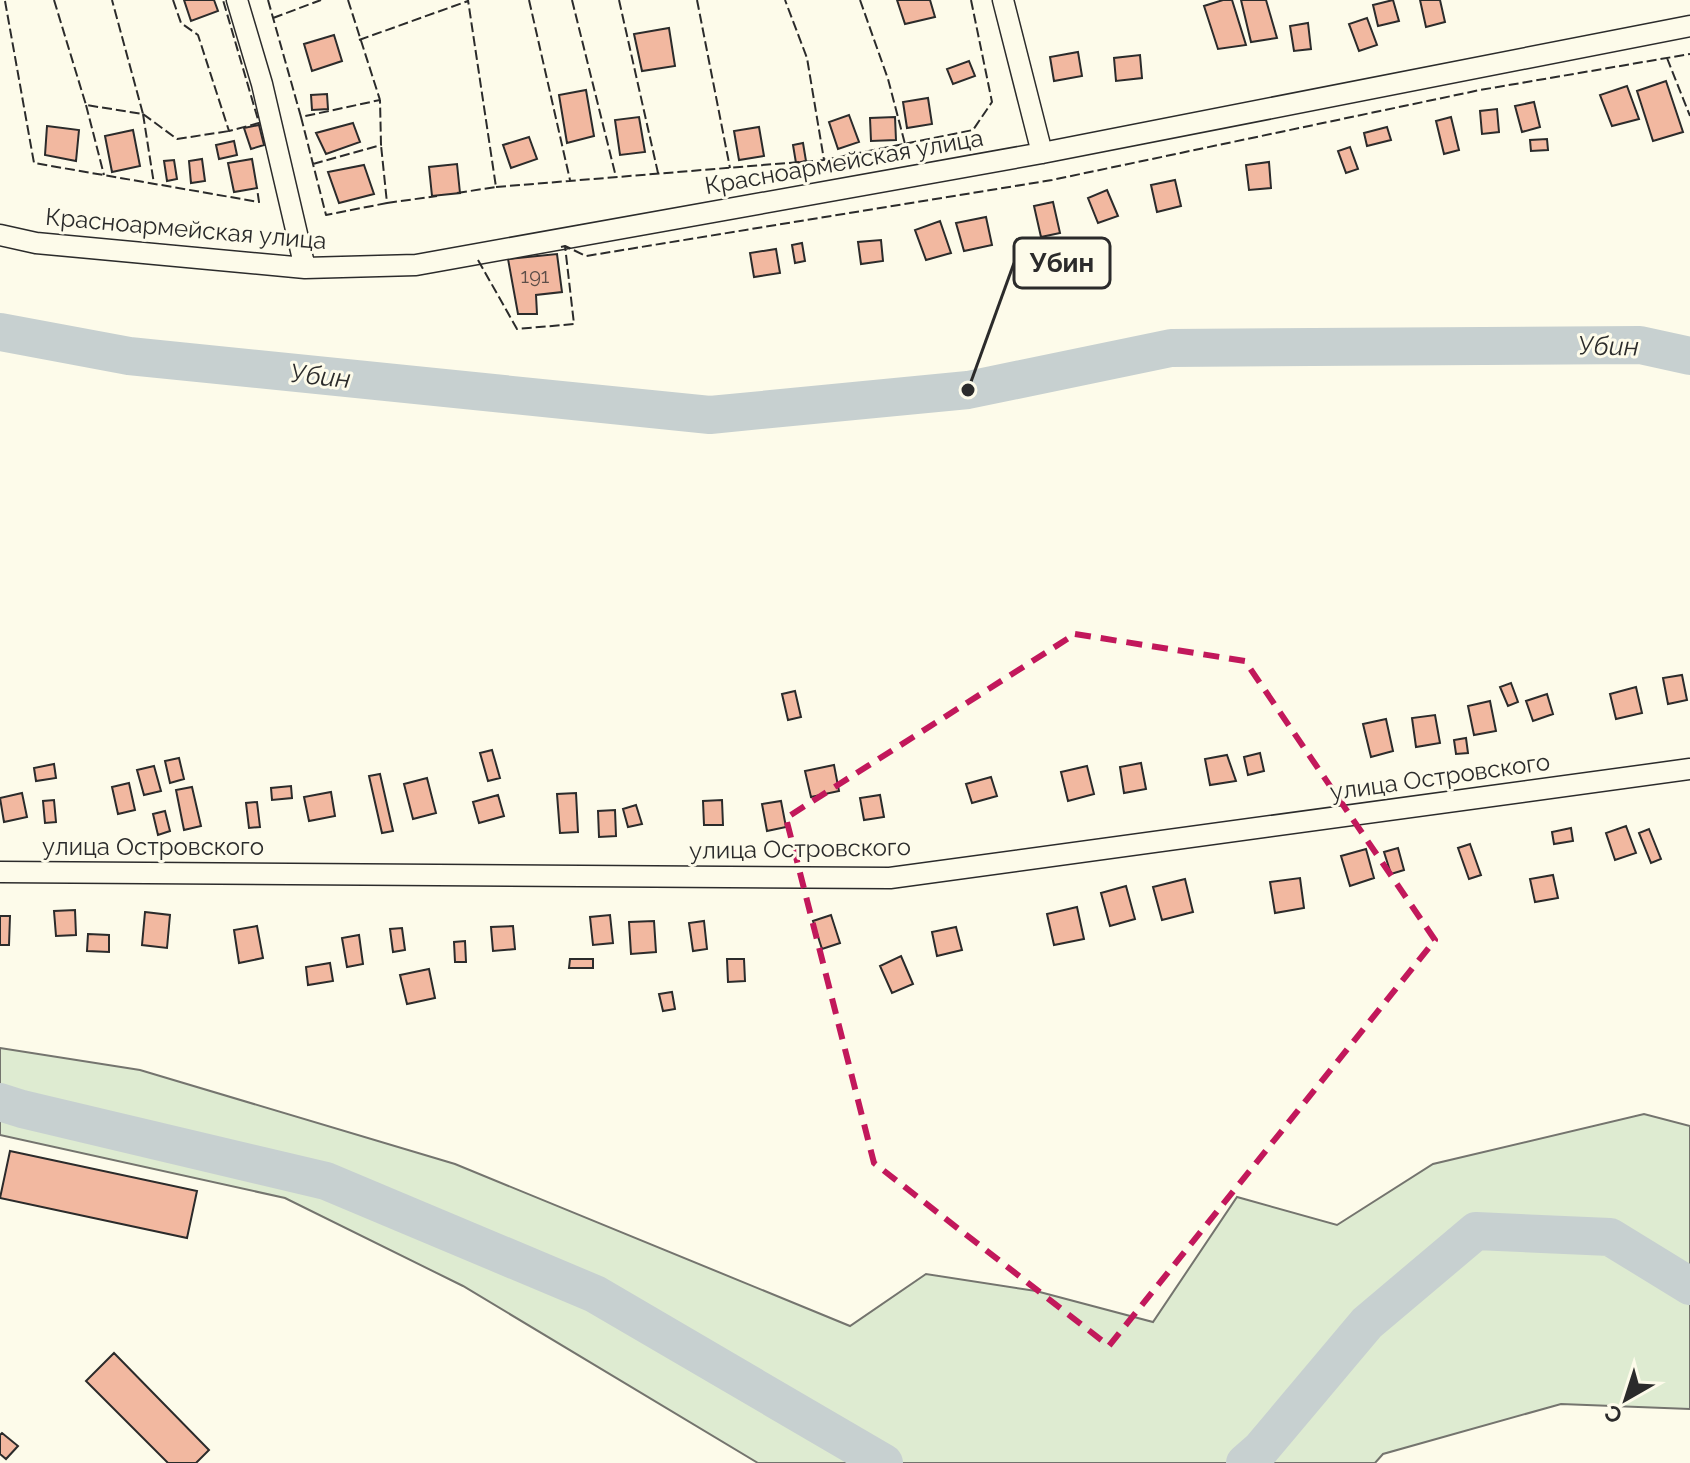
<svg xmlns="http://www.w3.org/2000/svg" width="1690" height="1463" font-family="Raleway,sans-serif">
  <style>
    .green { fill: #deebd1; stroke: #74746e; stroke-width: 2 }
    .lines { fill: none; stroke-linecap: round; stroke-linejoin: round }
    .river { stroke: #c7d0d0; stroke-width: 38 }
    .building { fill: #f2b8a0; stroke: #2b2b2b; stroke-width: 2 }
    .street-casing { stroke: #2b2b2b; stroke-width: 23 }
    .street { stroke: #fdfbea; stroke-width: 20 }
    .fence { stroke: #2b2b2b; stroke-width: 2; stroke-dasharray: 10 4; stroke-linecap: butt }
    .marked { fill: none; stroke: #c2185b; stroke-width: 6; stroke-dasharray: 16 10; stroke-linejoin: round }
    .labels { text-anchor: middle; stroke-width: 6; stroke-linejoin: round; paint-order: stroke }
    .number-label { font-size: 20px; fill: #5d4e48 }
    .street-label { font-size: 24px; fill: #2b2b2b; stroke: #fdfbea }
    .water-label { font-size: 26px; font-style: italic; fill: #2b2b2b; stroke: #fdfbea }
    .leader { fill: none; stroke: #2b2b2b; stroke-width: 3 }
    .callout-dot { fill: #2b2b2b; stroke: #fdfbea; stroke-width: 3 }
    .callout { fill: #fdfbea; stroke: #2b2b2b; stroke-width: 3 }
    .callout-label { font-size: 26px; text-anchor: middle; font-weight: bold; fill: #2b2b2b }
  </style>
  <rect width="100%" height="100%" fill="#fdfbea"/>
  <path class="green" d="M 0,1048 L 140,1070 L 455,1164 L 850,1326 L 926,1274 L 1036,1291 L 1153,1322 L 1237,1197 L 1337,1225 L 1433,1164 L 1644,1114 L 1690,1126 L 1690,1409 L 1561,1404 L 1383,1454 L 1375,1463 L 758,1463 L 463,1286 L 285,1198 L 0,1135 Z"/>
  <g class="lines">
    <path class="river" d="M 0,332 L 129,356 L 710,415 L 968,390 L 1171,348 L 1640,345 L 1690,356
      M 0,1102 L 22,1109 L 326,1181 L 595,1294 L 884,1463
      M 1245,1463 L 1261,1449 L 1367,1323 L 1476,1231 L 1610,1237 L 1690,1286"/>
  </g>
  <path class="building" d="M 184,0 L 214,0 L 218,11 L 191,21 Z
    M 897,0 L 930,0 L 935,17 L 905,24 Z
    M 1223,0 L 1232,0 L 1246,45 L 1218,49 L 1204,6 Z
    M 1241,0 L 1266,0 L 1277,38 L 1251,42 Z
    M 1393,0 L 1399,21 L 1378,26 L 1373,5 Z
    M 1420,0 L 1440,0 L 1445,22 L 1426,27 Z
    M 1367,18 L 1377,45 L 1359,51 L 1349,24 Z
    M 1308,23 L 1311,49 L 1294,51 L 1290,26 Z
    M 669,28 L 675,66 L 642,71 L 634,34 Z
    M 334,35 L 342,61 L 312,71 L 304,44 Z
    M 1078,52 L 1082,76 L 1054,81 L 1050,57 Z
    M 1140,55 L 1142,78 L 1116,81 L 1114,58 Z
    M 969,61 L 975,76 L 953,84 L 947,69 Z
    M 1666,81 L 1683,132 L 1653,141 L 1637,91 Z
    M 1627,86 L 1639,119 L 1612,126 L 1600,95 Z
    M 586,90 L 594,136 L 567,143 L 559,95 Z
    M 327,94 L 328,109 L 312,110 L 311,95 Z
    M 928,98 L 932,124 L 907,128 L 903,102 Z
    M 1534,102 L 1540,127 L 1522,132 L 1515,106 Z
    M 1497,109 L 1499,132 L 1482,134 L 1480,111 Z
    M 849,115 L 859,142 L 838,149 L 829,122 Z
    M 639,117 L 645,152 L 620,155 L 615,120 Z
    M 895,117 L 896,140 L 871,141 L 870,118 Z
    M 1451,117 L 1459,150 L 1444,154 L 1436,121 Z
    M 353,123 L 360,142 L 326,154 L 316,133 Z
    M 259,125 L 264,145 L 251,149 L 244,128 Z
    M 47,126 L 79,130 L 76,161 L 45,155 Z
    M 759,127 L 764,156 L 739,160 L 734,131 Z
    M 1387,127 L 1391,140 L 1367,146 L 1364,133 Z
    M 133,130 L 140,166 L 112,172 L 105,136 Z
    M 529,137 L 537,159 L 511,168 L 503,145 Z
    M 1547,139 L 1548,150 L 1531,151 L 1530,140 Z
    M 234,141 L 237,155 L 219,159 L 216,145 Z
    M 803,143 L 806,161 L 796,163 L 793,145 Z
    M 1350,147 L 1358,169 L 1346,173 L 1338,151 Z
    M 202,159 L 205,181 L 191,183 L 189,161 Z
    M 252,159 L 257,188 L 234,192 L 228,163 Z
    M 174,160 L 177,179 L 167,181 L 164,161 Z
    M 1269,162 L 1271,188 L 1249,190 L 1246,165 Z
    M 457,164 L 460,193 L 432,196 L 429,167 Z
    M 364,165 L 374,194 L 339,203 L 328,172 Z
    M 1175,180 L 1181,206 L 1157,212 L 1151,185 Z
    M 1107,190 L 1118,216 L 1098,223 L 1088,198 Z
    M 1053,202 L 1060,233 L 1041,237 L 1034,206 Z
    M 986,217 L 992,245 L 964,251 L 956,223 Z
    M 940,221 L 951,253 L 926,260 L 915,230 Z
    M 881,240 L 883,261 L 861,264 L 858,242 Z
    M 802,243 L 805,261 L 795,263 L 792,245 Z
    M 776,249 L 780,273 L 754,277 L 750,253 Z
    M 557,254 L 562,292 L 536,295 L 537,314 L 518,314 L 508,259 Z
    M 1682,675 L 1687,700 L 1668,704 L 1663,678 Z
    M 1511,683 L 1518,702 L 1508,706 L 1500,687 Z
    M 1636,687 L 1642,713 L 1616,719 L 1610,694 Z
    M 795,691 L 801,717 L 788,720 L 782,694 Z
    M 1547,694 L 1553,714 L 1533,721 L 1526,701 Z
    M 1490,701 L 1496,731 L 1474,735 L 1468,706 Z
    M 1435,715 L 1440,743 L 1416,747 L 1412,718 Z
    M 1386,719 L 1393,751 L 1371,757 L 1363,724 Z
    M 1466,738 L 1468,753 L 1456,754 L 1454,740 Z
    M 492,750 L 500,778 L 488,781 L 480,753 Z
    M 1260,753 L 1264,771 L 1248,775 L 1244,757 Z
    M 1227,755 L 1236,781 L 1210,785 L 1205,759 Z
    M 179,758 L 184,779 L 170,783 L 165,761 Z
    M 1141,763 L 1146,789 L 1124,793 L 1120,767 Z
    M 54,764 L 56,778 L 36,781 L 34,768 Z
    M 834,765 L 839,791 L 811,797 L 805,771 Z
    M 154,766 L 161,791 L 144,795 L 137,770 Z
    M 1087,766 L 1094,794 L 1068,801 L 1061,772 Z
    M 380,774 L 393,831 L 382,833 L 369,776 Z
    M 991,777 L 997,796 L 972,803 L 966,784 Z
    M 427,778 L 436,813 L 413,819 L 404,784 Z
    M 129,783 L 135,810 L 118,814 L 112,787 Z
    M 291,786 L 292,798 L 272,800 L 271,788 Z
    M 192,787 L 201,826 L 184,830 L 176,790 Z
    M 331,792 L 335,816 L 309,821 L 304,797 Z
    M 22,793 L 27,817 L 4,822 L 0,798 Z
    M 576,793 L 578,832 L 560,833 L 557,794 Z
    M 498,795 L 504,816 L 479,823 L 473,802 Z
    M 880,795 L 884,817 L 864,820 L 860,798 Z
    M 54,800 L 56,822 L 45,823 L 43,801 Z
    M 722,800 L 723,825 L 704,825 L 703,801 Z
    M 781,801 L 786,827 L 767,831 L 762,804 Z
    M 257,802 L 260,827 L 249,828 L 246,803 Z
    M 636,805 L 642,824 L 628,827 L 623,809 Z
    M 615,810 L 616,836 L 599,837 L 598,811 Z
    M 165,811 L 170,831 L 158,835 L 153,814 Z
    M 1626,826 L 1636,853 L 1615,860 L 1606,833 Z
    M 1571,828 L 1573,841 L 1554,844 L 1552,832 Z
    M 1649,829 L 1661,859 L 1651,863 L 1639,833 Z
    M 1470,844 L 1481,875 L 1469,879 L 1458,848 Z
    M 1398,848 L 1404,870 L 1391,874 L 1384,852 Z
    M 1366,849 L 1374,878 L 1350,886 L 1341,856 Z
    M 1553,875 L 1558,898 L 1535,902 L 1530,879 Z
    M 1300,878 L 1304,908 L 1275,913 L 1270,882 Z
    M 1185,879 L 1193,912 L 1162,920 L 1153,887 Z
    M 1126,886 L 1135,919 L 1110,926 L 1101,893 Z
    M 1077,907 L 1084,939 L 1054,945 L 1047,914 Z
    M 75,910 L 76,935 L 56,936 L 54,911 Z
    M 145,912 L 170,915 L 167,948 L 142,945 Z
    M 610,915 L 613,943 L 593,945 L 590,917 Z
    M 831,915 L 840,943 L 822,949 L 813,921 Z
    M 0,916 L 10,916 L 9,945 L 0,945 Z
    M 654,921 L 656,952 L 631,954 L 629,922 Z
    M 704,921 L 707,949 L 693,951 L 689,923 Z
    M 257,926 L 263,958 L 239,963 L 234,930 Z
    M 513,926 L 515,949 L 493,951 L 491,927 Z
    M 956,927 L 962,950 L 937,956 L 932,932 Z
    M 402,928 L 405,950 L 393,952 L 390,929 Z
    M 88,934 L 109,935 L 109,952 L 87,951 Z
    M 359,935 L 363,964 L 347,967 L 342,938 Z
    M 465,941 L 466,962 L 455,962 L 454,942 Z
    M 901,956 L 913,984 L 892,993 L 880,966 Z
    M 570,959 L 593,959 L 593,968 L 569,968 Z
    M 727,959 L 744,959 L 745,981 L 728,982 Z
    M 330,963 L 333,981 L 308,985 L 306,967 Z
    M 429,969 L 435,998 L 407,1004 L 400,975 Z
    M 672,992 L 675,1009 L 663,1011 L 659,994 Z
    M 10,1151 L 197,1191 L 187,1238 L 0,1198 Z
    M 114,1353 L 209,1450 L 196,1463 L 168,1463 L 86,1381 Z
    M 2,1433 L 18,1446 L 6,1459 L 0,1454 L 0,1435 Z"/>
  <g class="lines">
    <g class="street-casing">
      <path id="street" d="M 237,0 L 262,84 L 305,268
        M 1003,0 L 1042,153
        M 0,235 L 36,243 L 305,268 L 416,265 L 1042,153 L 1690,26
        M 0,872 L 890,878 L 1690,769"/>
    </g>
    <use href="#street" class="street"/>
    <path class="fence" d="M 54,0 L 86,105 L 143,114 L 112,0
      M 173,0 L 181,23 L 198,35 L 229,131 L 259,123 L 223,0
      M 268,0 L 301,117
      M 348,0 L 380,100
      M 529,0 L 570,180
      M 572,0 L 616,177
      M 619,0 L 658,173
      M 697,0 L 730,168
      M 860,0 L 888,79 L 905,144
      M 5,1 L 34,163 L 259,202 L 257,188
      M 273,18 L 321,0
      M 359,40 L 468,1
      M 1667,58 L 1690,116
      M 86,105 L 104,175
      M 143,114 L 177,139 L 229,131
      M 143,114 L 154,184
      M 824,160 L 973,130 L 992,102 L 971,0
      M 313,164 L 381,145 L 380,100 L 301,117 L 326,215 L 387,203 L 381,145
      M 496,187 L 824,160 L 807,58 L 785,0
      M 457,193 L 496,187 L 468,0
      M 387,203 L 437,196
      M 561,247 L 565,246 L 586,256 L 1052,180 L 1480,90 L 1690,54
      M 478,260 L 517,329 L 574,324 L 565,246"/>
  </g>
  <path class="marked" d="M 1075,634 L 1245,661 L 1435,940 L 1109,1346 L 874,1163 L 786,818 Z"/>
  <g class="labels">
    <g class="number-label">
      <text x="535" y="283">191</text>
    </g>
    <g class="street-label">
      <text transform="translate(844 162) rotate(-10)" y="8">Красноармейская улица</text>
      <text transform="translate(186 229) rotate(5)" y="8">Красноармейская улица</text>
      <text transform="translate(1440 777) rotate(-8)" y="8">улица Островского</text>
      <text x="153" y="855">улица Островского</text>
      <text transform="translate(800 849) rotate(-1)" y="8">улица Островского</text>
    </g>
    <g class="water-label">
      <text transform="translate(1608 346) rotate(1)" y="9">Убин</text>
      <text transform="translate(320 376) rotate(6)" y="9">Убин</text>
    </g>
  </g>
  <path class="leader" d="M968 390L1014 263"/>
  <circle class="callout-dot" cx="968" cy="390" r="8"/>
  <rect class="callout" x="1014" y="238" width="96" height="50" rx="8"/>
  <g class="callout-label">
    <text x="1062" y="272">Убин</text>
  </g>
  <g transform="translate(1626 1399) rotate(219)" stroke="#fdfbea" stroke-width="6" paint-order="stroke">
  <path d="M0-6L14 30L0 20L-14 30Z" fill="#2b2b2b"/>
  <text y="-12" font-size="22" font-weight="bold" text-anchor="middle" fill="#2b2b2b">С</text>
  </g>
</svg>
